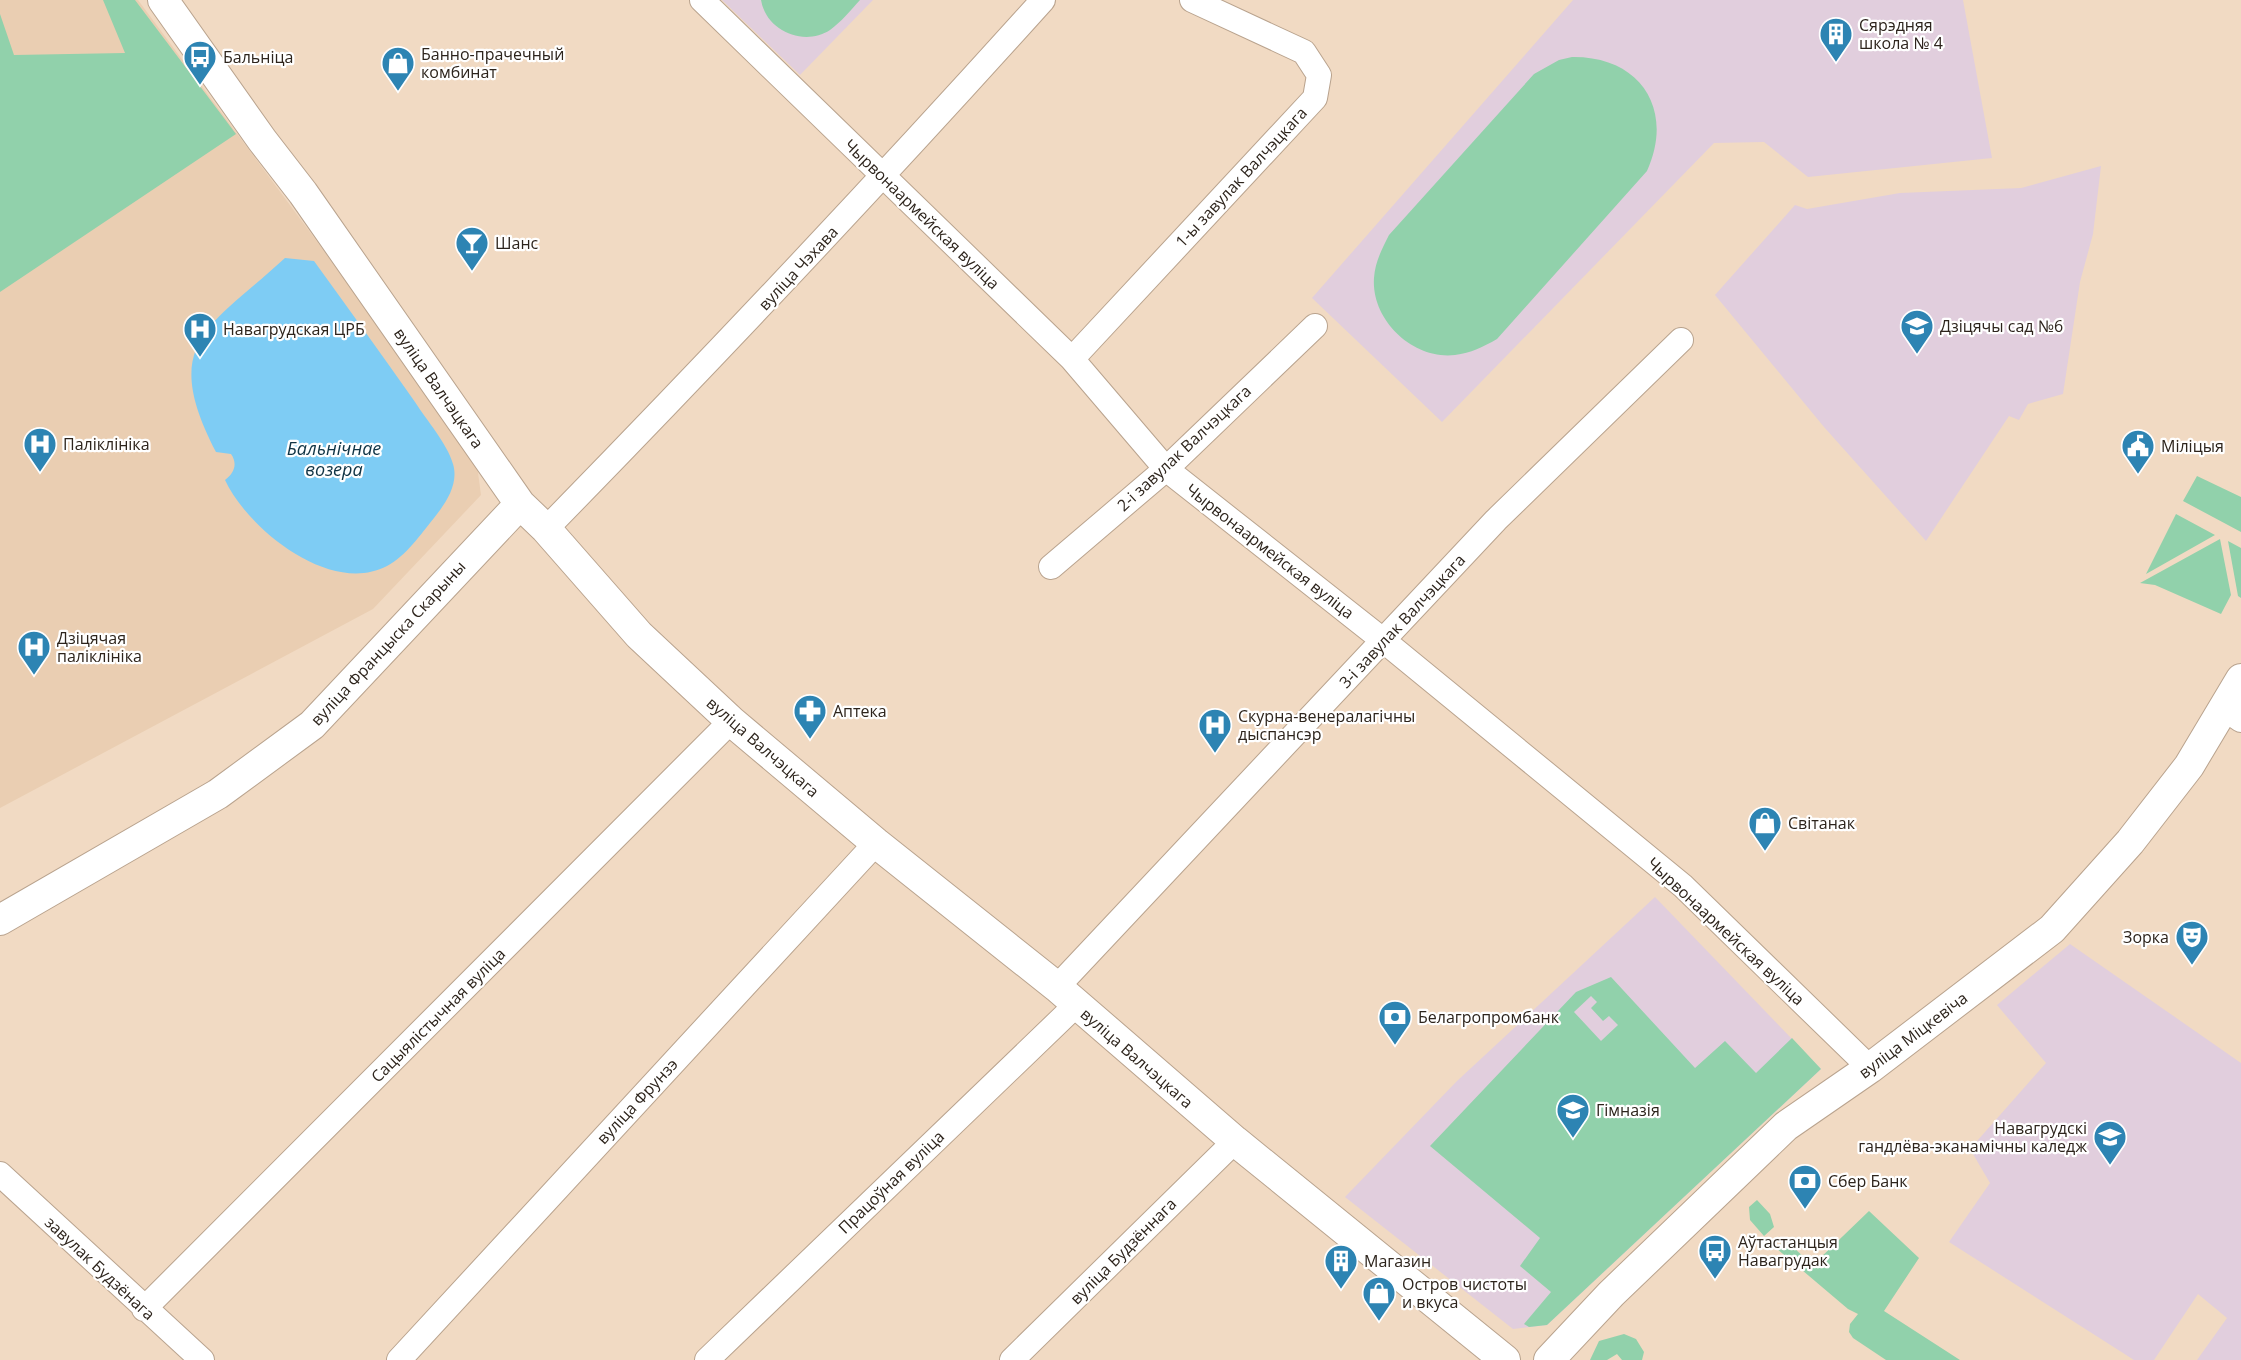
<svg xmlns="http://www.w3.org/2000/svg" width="2241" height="1360" font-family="'Open Sans',sans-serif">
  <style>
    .built { fill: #eaceb2 }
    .education { fill: #e1cedd }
    .green { fill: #91d1ab; fill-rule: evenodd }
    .water { fill: #7eccf4 }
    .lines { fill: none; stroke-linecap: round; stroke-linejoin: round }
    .minor-casing { stroke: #b9a38e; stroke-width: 26 }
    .tertiary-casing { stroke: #b9a38e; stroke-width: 32 }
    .minor { stroke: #fff; stroke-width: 24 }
    .tertiary { stroke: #fff; stroke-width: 30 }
    .labels { text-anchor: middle; stroke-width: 4.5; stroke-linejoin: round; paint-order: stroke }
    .poi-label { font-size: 16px; fill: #2d241c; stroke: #fff; text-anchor: start }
    .street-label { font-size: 16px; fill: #2d241c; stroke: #fff }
    .water-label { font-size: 18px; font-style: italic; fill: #103445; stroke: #fff }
  </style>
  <rect width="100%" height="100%" fill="#f1dac3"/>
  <path class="built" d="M 0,0 L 138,0 L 324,251 L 477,465 L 481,495 L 373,609 L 0,808 Z"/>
  <path class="education" d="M 722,0 L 873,0 L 800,75 Z
    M 1573,0 L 1963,0 L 1992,158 L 1808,177 L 1764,142 L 1714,143 L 1442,422 L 1312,298 Z
    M 2101,166 L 2093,234 L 2080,282 L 2063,394 L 2028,404 L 2019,420 L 2009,416 L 1926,541 L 1824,427 L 1715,295 L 1795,205 L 1807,209 L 1900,193 L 2021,188 Z
    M 1655,897 L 1821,1069 L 1547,1325 L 1513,1329 L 1345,1197 L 1457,1081 Z
    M 2070,944 L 2241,1063 L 2241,1360 L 2197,1360 L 2227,1318 L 2198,1294 L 2154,1360 L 2134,1360 L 1949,1242 L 1990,1183 L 1970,1149 L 2046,1063 L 1997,1005 Z"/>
  <path class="green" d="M 103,0 L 135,0 L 236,134 L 0,292 L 0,14 L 14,55 L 125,53 Z
    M 761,0 L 860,0 C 851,10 841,22 830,30 C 804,47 766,31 761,0 Z
    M 1572,57 C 1640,56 1675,109 1647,171 L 1497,339 C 1483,347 1471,353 1455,355 C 1413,360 1371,320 1374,278 C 1375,262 1382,249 1389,235 L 1534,74 L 1559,60 Z
    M 2197,476 L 2241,497 L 2241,532 L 2183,501 Z
    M 2176,514 L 2215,535 L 2146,574 Z
    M 2220,539 L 2231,595 L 2221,614 L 2155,585 L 2140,583 Z
    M 2228,541 L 2241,548 L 2241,598 L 2238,596 Z
    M 1611,977 L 1695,1068 L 1725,1041 L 1756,1073 L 1792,1038 L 1821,1069 L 1547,1325 L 1529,1327 L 1524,1324 L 1551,1292 L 1520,1266 L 1540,1238 L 1430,1146 L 1576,992 ZM 1591,996 L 1597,1002 L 1591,1008 L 1603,1021 L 1609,1016 L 1618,1025 L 1601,1041 L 1574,1012 Z
    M 1757,1200 L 1770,1214 L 1774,1227 L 1764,1236 L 1750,1220 L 1749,1207 Z
    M 1869,1211 L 1919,1258 L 1884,1311 L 1960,1360 L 1886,1360 L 1853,1338 L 1849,1332 L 1850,1324 L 1858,1314 L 1848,1309 L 1776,1248 L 1785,1240 L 1805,1258 L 1817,1261 Z
    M 1624,1334 L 1636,1339 L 1644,1352 L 1642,1360 L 1622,1360 L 1617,1354 L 1607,1360 L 1590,1360 L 1599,1341 Z"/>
  <path class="water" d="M 285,258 L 314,261 C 348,308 382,355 415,402 C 427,421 447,443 453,464 C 459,484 446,503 434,518 C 421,534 406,556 387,566 C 330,596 247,528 225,480 C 234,473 238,464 231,454 L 216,452 C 159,342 209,328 285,258 Z"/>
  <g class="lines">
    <g class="minor-casing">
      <path id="minor" d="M 702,0 L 1072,359 L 1166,469 L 1384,641 L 1683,886 L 1870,1068
        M 1072,359 L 1315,98 L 1319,75 L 1304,52 L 1192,0
        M 546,529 C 715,356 881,180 1043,0
        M 1051,567 L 1166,469 L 1315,326
        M 2225,709 L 2241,720
        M 1057,987 L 1496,520 L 1681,340
        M 0,1174 L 202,1360
        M 144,1309 L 731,721
        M 399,1360 L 876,843
        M 707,1360 L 1076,1005
        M 1012,1360 L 1235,1141"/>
    </g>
    <g class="tertiary-casing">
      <path id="tertiary" d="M 163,0 L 262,140 L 303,193 L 520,504 L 546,529 L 639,635 L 731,721 L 876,843 L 1057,987 L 1235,1141 L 1505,1360
        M 0,920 L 218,794 L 312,725 L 520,504
        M 1549,1360 L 1611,1294 L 1786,1126 L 1870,1068 L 2052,929 L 2130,842 L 2189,766 L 2241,679"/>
    </g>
    <use href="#minor" class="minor"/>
    <use href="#tertiary" class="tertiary"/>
  </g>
  <defs>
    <g id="building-pin" transform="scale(1.725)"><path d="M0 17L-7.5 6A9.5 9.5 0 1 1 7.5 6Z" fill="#2d84b3" stroke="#fff"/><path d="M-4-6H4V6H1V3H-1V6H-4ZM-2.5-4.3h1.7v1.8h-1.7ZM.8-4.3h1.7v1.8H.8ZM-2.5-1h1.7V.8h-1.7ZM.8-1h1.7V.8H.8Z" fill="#fff"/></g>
    <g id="bus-pin" transform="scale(1.725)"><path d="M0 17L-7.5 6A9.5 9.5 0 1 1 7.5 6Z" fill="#2d84b3" stroke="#fff"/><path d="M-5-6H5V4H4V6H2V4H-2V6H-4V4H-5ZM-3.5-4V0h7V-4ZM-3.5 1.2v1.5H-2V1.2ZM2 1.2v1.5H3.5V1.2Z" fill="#fff"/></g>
    <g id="shop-pin" transform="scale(1.725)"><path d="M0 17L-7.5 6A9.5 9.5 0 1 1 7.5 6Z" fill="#2d84b3" stroke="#fff"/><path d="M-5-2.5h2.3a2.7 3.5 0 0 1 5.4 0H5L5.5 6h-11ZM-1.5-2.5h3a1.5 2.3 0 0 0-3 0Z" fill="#fff"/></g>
    <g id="bar-pin" transform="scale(1.725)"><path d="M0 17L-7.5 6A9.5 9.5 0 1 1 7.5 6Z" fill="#2d84b3" stroke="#fff"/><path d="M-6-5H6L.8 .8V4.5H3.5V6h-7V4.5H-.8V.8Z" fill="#fff"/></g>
    <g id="school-pin" transform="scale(1.725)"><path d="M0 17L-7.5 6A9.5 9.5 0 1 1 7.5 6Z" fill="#2d84b3" stroke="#fff"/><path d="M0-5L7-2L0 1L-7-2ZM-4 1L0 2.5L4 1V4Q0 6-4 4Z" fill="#fff"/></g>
    <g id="hospital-pin" transform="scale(1.725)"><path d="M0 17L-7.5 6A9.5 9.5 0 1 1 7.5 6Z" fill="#2d84b3" stroke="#fff"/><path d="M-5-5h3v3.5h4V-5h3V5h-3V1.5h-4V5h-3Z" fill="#fff"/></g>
    <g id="civic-pin" transform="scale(1.725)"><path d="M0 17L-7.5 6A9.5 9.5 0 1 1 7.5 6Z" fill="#2d84b3" stroke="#fff"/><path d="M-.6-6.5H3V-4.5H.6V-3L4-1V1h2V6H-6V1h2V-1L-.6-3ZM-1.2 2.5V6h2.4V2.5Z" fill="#fff"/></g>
    <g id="pharmacy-pin" transform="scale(1.725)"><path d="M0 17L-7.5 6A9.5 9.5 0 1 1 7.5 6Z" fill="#2d84b3" stroke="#fff"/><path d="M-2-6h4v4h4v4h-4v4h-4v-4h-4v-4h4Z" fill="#fff"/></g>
    <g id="theatre-pin" transform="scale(1.725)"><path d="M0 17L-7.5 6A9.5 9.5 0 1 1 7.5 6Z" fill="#2d84b3" stroke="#fff"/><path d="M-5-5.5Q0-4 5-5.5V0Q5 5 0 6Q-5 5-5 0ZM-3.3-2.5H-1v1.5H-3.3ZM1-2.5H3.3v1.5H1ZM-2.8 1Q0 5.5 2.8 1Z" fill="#fff"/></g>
    <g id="bank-pin" transform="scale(1.725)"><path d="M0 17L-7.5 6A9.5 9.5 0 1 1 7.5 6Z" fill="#2d84b3" stroke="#fff"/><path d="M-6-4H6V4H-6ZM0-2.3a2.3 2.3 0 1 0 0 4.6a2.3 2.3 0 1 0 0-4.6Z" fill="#fff"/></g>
    <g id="university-pin" transform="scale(1.725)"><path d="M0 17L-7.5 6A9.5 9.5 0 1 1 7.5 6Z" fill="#2d84b3" stroke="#fff"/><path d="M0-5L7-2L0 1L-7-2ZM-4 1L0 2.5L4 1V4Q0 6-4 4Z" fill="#fff"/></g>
  </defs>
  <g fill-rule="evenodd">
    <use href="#building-pin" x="1836" y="34"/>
    <use href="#bus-pin" x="200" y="57"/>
    <use href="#shop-pin" x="398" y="63"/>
    <use href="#bar-pin" x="472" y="243"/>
    <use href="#school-pin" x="1917" y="326"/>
    <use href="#hospital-pin" x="200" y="329"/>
    <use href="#hospital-pin" x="40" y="444"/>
    <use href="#civic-pin" x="2138" y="446"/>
    <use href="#hospital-pin" x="34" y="647"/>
    <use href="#pharmacy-pin" x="810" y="711"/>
    <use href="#hospital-pin" x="1215" y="725"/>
    <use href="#shop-pin" x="1765" y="823"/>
    <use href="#theatre-pin" x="2192" y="937"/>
    <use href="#bank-pin" x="1395" y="1017"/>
    <use href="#school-pin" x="1573" y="1110"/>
    <use href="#university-pin" x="2110" y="1137"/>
    <use href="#bank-pin" x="1805" y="1181"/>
    <use href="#bus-pin" x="1715" y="1251"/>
    <use href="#building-pin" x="1341" y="1261"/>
    <use href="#shop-pin" x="1379" y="1293"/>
  </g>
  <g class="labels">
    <g class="poi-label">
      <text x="1859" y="31">Сярэдняя<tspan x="1859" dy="18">школа № 4</tspan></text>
      <text x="421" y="60">Банно-прачечный<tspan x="421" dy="18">комбинат</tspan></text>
      <text x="223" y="63">Бальніца</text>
      <text x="495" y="249">Шанс</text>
      <text x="1940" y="332">Дзіцячы сад №6</text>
      <text x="223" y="335">Навагрудская ЦРБ</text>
      <text x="63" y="450">Паліклініка</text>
      <text x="2161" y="452">Міліцыя</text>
      <text x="57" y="644">Дзіцячая<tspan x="57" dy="18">паліклініка</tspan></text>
      <text x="833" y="717">Аптека</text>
      <text x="1238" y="722">Скурна-венералагічны<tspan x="1238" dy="18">дыспансэр</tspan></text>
      <text x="1788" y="829">Світанак</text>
      <text x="2169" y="943" text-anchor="end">Зорка</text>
      <text x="1418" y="1023">Белагропромбанк</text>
      <text x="1596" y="1116">Гімназія</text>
      <text x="2087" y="1134" text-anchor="end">Навагрудскі<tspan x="2087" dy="18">гандлёва-эканамічны каледж</tspan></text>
      <text x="1828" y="1187">Сбер Банк</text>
      <text x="1738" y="1248">Аўтастанцыя<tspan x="1738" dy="18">Навагрудак</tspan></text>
      <text x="1364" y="1267">Магазин</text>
      <text x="1402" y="1290">Остров чистоты<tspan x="1402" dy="18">и вкуса</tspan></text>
    </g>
    <g class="street-label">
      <text transform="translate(1241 177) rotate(-47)" y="6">1-ы завулак Валчэцкага</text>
      <text transform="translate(922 214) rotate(44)" y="6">Чырвонаармейская вуліца</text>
      <text transform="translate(798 268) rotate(-47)" y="6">вуліца Чэхава</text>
      <text transform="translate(439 388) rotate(55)" y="6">вуліца Валчэцкага</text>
      <text transform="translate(1184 448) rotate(-43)" y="6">2-і завулак Валчэцкага</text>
      <text transform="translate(1270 551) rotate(38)" y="6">Чырвонаармейская вуліца</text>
      <text transform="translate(1402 621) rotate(-47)" y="6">3-і завулак Валчэцкага</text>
      <text transform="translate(388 643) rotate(-47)" y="6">вуліца Францыска Скарыны</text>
      <text transform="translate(763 747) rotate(41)" y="6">вуліца Валчэцкага</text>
      <text transform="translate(1726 931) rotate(43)" y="6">Чырвонаармейская вуліца</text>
      <text transform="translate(438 1015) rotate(-45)" y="6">Сацыялістычная вуліца</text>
      <text transform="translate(1913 1035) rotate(-37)" y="6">вуліца Міцкевіча</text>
      <text transform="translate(1137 1058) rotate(41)" y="6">вуліца Валчэцкага</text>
      <text transform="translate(637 1101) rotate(-47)" y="6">вуліца Фрунзэ</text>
      <text transform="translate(891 1182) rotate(-44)" y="6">Працоўная вуліца</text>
      <text transform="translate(1123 1251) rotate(-45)" y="6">вуліца Будзённага</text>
      <text transform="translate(100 1268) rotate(43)" y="6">завулак Будзёнага</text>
    </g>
    <g class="water-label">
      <text x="334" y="455">Бальнічнае<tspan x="334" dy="21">возера</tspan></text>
    </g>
  </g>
</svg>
